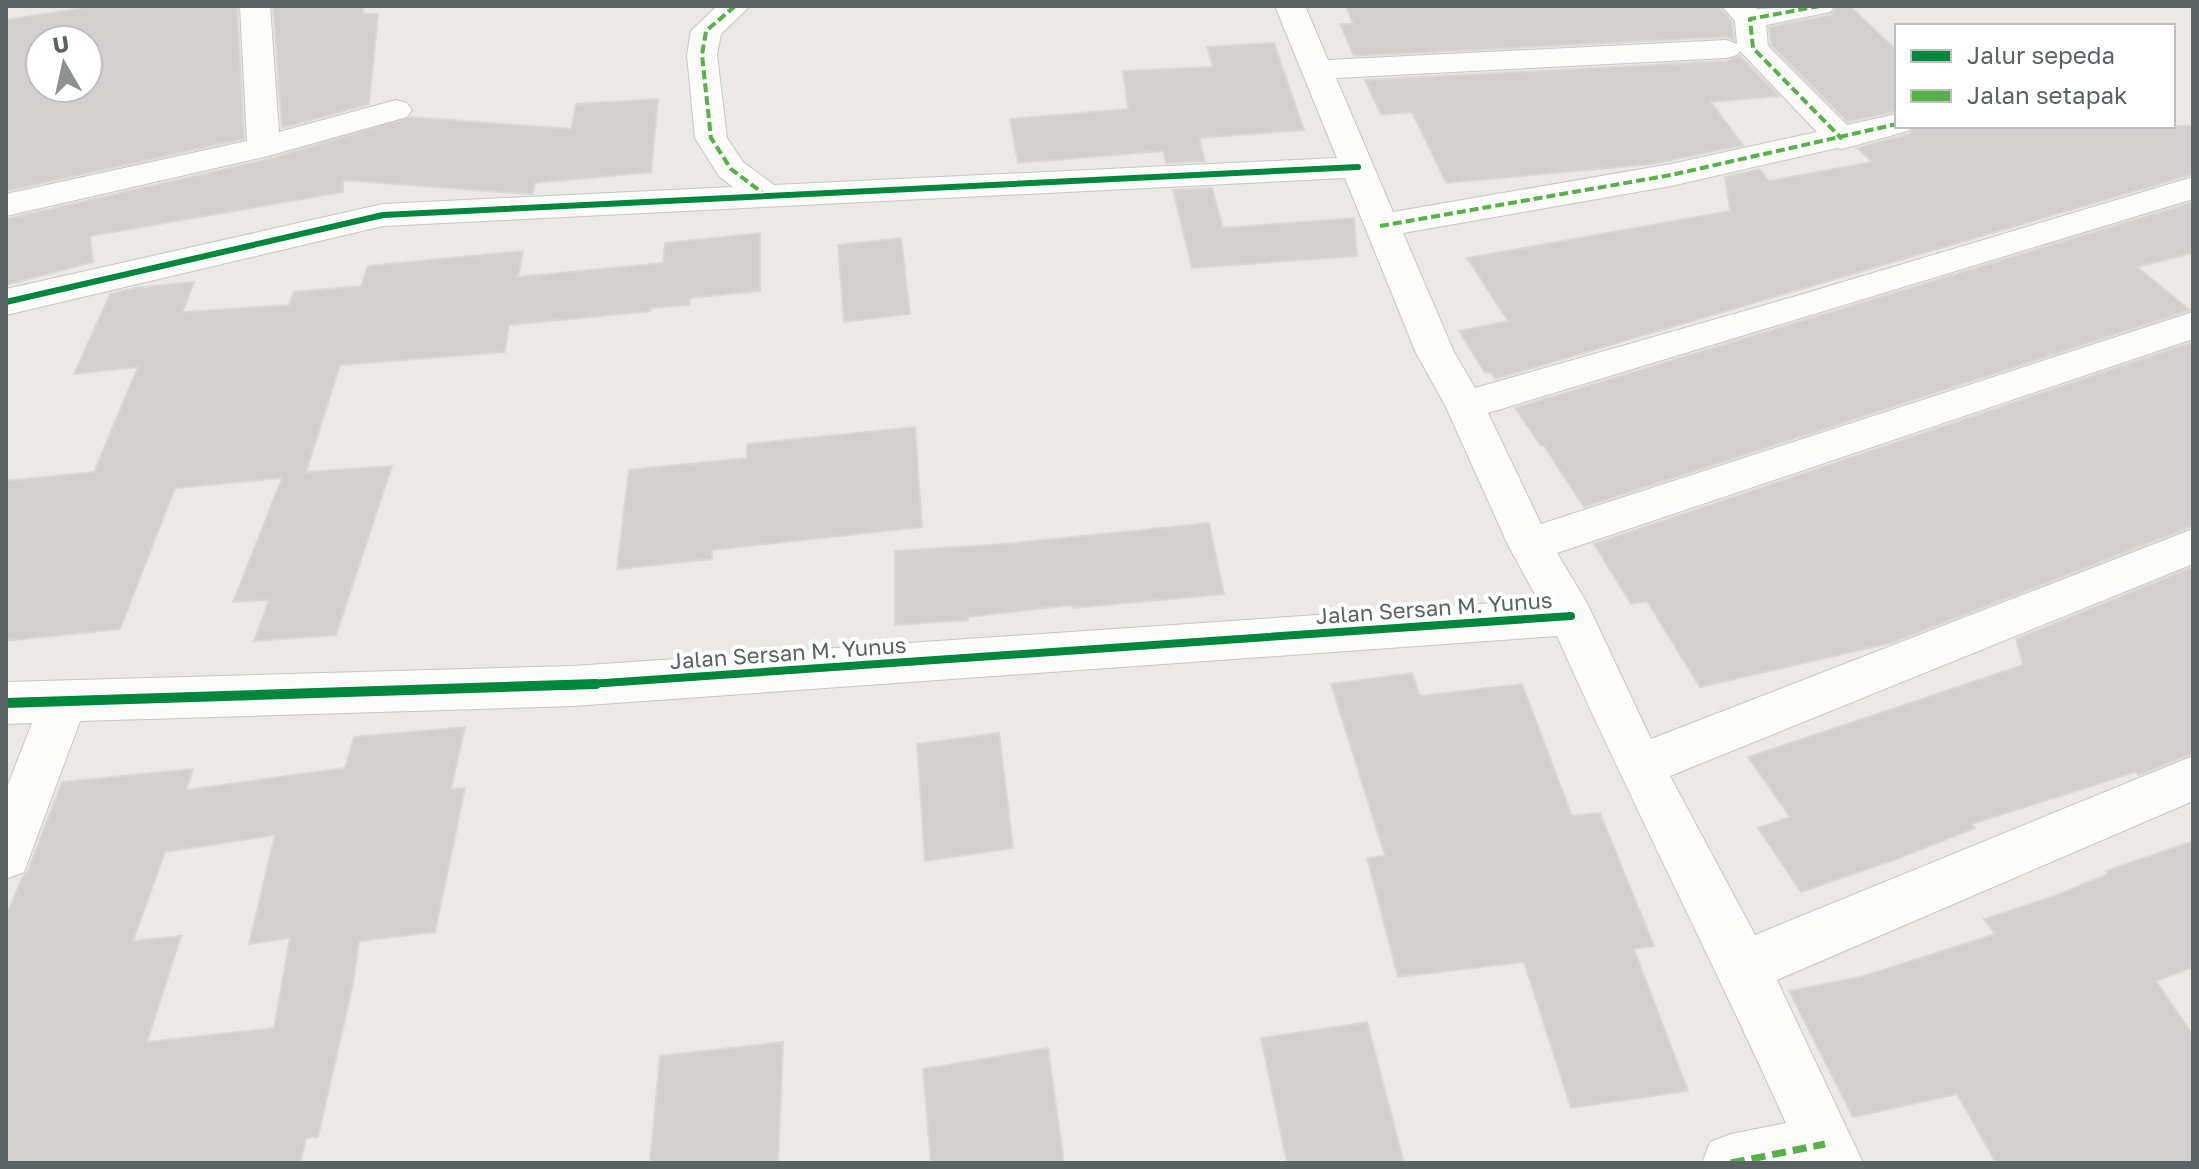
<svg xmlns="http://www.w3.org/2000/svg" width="2199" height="1169" font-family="'Golos Text',sans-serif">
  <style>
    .building { fill: #d2cfce; stroke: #dad7d4; stroke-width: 2; fill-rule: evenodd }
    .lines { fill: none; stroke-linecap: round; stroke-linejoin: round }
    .minor-casing { stroke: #c7c7c6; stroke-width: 2 }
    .minor { fill: #fcfcfb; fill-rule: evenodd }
    .quiet-far1 { stroke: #58b04a; stroke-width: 4; stroke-dasharray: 9 4; stroke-linecap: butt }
    .quiet { stroke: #58b04a; stroke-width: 7; stroke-dasharray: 14 7; stroke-linecap: butt }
    .cycleway-far2-casing { stroke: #fff; stroke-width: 10 }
    .cycleway-far1-casing { stroke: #fff; stroke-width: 13 }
    .cycleway-casing { stroke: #fff; stroke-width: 15 }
    .cycleway-far2 { stroke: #00873e; stroke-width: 6 }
    .cycleway-far1 { stroke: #00873e; stroke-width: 8 }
    .cycleway { stroke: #00873e; stroke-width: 10 }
    .labels { text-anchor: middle; stroke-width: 8; stroke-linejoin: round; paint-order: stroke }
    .street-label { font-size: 22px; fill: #5b6264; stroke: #fff }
  </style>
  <rect width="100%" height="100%" fill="#ebe8e5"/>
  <path class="building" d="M 94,6 L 237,6 L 244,139 L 6,191 L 6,20 ZM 40,40 L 88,40 L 88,88 L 40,88 Z
    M 273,6 L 363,6 L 363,14 L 378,14 L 369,104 L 282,128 Z
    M 1346,6 L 1719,6 L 1732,22 L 1734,40 L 1726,37 L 1354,56 L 1340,24 L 1353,24 Z
    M 1838,6 L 1850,6 L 1897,51 L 1897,111 L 1848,122 L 1771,45 L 1769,27 L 1831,15 Z
    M 1274,43 L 1304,130 L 1199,138 L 1205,161 L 1166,163 L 1163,151 L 1018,163 L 1010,119 L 1128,109 L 1123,71 L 1213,67 L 1207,47 Z
    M 1740,56 L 1779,96 L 1711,102 L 1743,145 L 1653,164 L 1446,183 L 1412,112 L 1381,115 L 1365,80 L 1726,61 Z
    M 658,99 L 651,172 L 535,183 L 533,194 L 527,194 L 343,180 L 343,192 L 90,236 L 93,262 L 6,285 L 6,219 L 265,160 L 411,117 L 571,129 L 576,104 Z
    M 1915,126 L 2193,126 L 2193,174 L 1495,379 L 1491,372 L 1485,373 L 1459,331 L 1508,321 L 1467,258 L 1730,211 L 1725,177 L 1760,169 L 1769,181 L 1872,162 L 1857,148 L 1909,134 Z
    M 1212,188 L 1223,228 L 1354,218 L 1357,256 L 1192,268 L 1173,190 Z
    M 2193,202 L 2193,253 L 2137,267 L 2190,310 L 1584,507 L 1544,446 L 1541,446 L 1515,408 Z
    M 760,233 L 760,291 L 690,298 L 689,305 L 651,308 L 651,311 L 509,325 L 505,352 L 340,365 L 306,472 L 392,466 L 336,635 L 254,641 L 269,600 L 233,602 L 282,478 L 175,488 L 120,629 L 6,641 L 6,481 L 94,472 L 138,367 L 74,374 L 110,294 L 134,288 L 194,282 L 183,312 L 289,305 L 294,292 L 361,286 L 368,266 L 523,251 L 518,277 L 663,263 L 665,243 Z
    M 901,238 L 910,314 L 844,322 L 838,245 Z
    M 2193,342 L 2193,526 L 1891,643 L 1700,687 L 1647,601 L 1631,604 L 1594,544 Z
    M 915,427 L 922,527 L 712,550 L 712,559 L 617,569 L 629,470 L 747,458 L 747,444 Z
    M 1209,523 L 1224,594 L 1073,608 L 1072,605 L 968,617 L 968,620 L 895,625 L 895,551 L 1005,544 Z
    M 2193,567 L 2193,753 L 2139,775 L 2135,772 L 1972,824 L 1975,828 L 1894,860 L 1801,892 L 1758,828 L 1790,817 L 1748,757 L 2023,665 L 2016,639 Z
    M 1412,673 L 1420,696 L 1522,684 L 1572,816 L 1600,813 L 1654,946 L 1634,949 L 1688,1091 L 1571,1108 L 1524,962 L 1398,977 L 1367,858 L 1385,856 L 1331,684 Z
    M 465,727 L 451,789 L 465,788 L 435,932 L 359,941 L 353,984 L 318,1137 L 306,1138 L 300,1163 L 6,1163 L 6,916 L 23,876 L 27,873 L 62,782 L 193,769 L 186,790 L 345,768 L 354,737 ZM 275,835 L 249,944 L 290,938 L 274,1028 L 147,1042 L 181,936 L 133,941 L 165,852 Z
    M 999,733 L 1013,848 L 925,861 L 917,744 Z
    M 2193,841 L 2193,967 L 2156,981 L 2193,1035 L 2193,1163 L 1996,1163 L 1957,1094 L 1853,1117 L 1789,991 L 1864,976 L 1995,934 L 1984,919 L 2052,897 L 2108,874 L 2106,871 Z
    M 1367,1022 L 1404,1163 L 1287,1163 L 1261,1038 Z
    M 783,1042 L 778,1163 L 650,1163 L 660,1056 Z
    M 1048,1048 L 1064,1163 L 931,1163 L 923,1069 Z"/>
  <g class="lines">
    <g class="minor-casing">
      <path id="minor" d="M 240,6 L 270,6 L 279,132 L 396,100 L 407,103 L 412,110 L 407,117 L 264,157 L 6,216 L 6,194 L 247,141 Z
        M 717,6 L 750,6 L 721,34 L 717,55 L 727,138 L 743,162 L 774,185 L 1337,158 L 1275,6 L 1305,6 L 1328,60 L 1726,40 L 1737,44 L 1735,21 L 1722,6 L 1754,6 L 1757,9 L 1835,6 L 1830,12 L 1766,25 L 1768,46 L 1847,125 L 1897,114 L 1897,126 L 1912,126 L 1908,131 L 1842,149 L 1837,148 L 1671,186 L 1403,233 L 1454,352 L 1475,388 L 1793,297 L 2193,177 L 2193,199 L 1488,413 L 1541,524 L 2193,312 L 2193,339 L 1557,553 L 1587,603 L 1651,739 L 2193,529 L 2193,564 L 1670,776 L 1755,935 L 2193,756 L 2193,801 L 1777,980 L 1863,1163 L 1702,1163 L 1710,1142 L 1731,1134 L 1786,1123 C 1712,959 1630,800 1557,636 L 573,706 L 80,721 L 24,872 L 6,879 L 6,790 L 32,723 L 6,724 L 6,682 L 573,666 L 1538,600 L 1508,545 L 1445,405 L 1416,353 L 1345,178 L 383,226 L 6,315 L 6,289 L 383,204 L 733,187 L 719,176 L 695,138 L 687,55 L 691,31 ZM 1740,51 L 1817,132 L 1671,164 L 1393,212 L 1336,78 L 1726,58 L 1737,55 Z"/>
    </g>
    <use href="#minor" class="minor"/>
    <path class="quiet-far1" d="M 735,6 L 706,31 L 702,55 L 711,138 L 731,169 L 768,197
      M 1820,6 L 1750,19 L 1753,48 L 1842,139
      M 1380,226 L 1671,175 L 1897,124"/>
    <path class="quiet" d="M 1731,1163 L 1825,1144"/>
    <g class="cycleway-far2-casing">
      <path id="cycleway-far2" d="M 6,302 L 383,215 L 1358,167"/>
    </g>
    <g class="cycleway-far1-casing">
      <path id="cycleway-far1" d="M 561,686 L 1571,616"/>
    </g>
    <g class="cycleway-casing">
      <path id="cycleway" d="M 6,703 L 596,684"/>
    </g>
    <use href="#cycleway-far2" class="cycleway-far2"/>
    <use href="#cycleway-far1" class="cycleway-far1"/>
    <use href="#cycleway" class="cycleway"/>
  </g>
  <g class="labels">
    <g class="street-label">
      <text transform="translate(1434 608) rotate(-4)" y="8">Jalan Sersan M. Yunus</text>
      <text transform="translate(788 653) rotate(-4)" y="8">Jalan Sersan M. Yunus</text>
    </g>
  </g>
  <rect width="2199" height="1169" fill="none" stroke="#5b6264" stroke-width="16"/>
  <rect x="1895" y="24" width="280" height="104" fill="#ffffff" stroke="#bdc0c1" stroke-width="2"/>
  <rect x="1911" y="50" width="40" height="12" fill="#00873e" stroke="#bdc0c1" stroke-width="2"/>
  <text x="1967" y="64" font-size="24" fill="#5b6264">Jalur sepeda</text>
  <rect x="1911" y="90" width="40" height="12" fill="#58b04a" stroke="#bdc0c1" stroke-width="2"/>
  <text x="1967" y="104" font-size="24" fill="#5b6264">Jalan setapak</text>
  <g transform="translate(64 64) rotate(351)"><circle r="38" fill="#ffffff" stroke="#bdc0c1" stroke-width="2"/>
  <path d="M0-6L14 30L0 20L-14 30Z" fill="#8d9191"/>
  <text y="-12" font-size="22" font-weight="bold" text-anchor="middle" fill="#5b6264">U</text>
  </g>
</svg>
